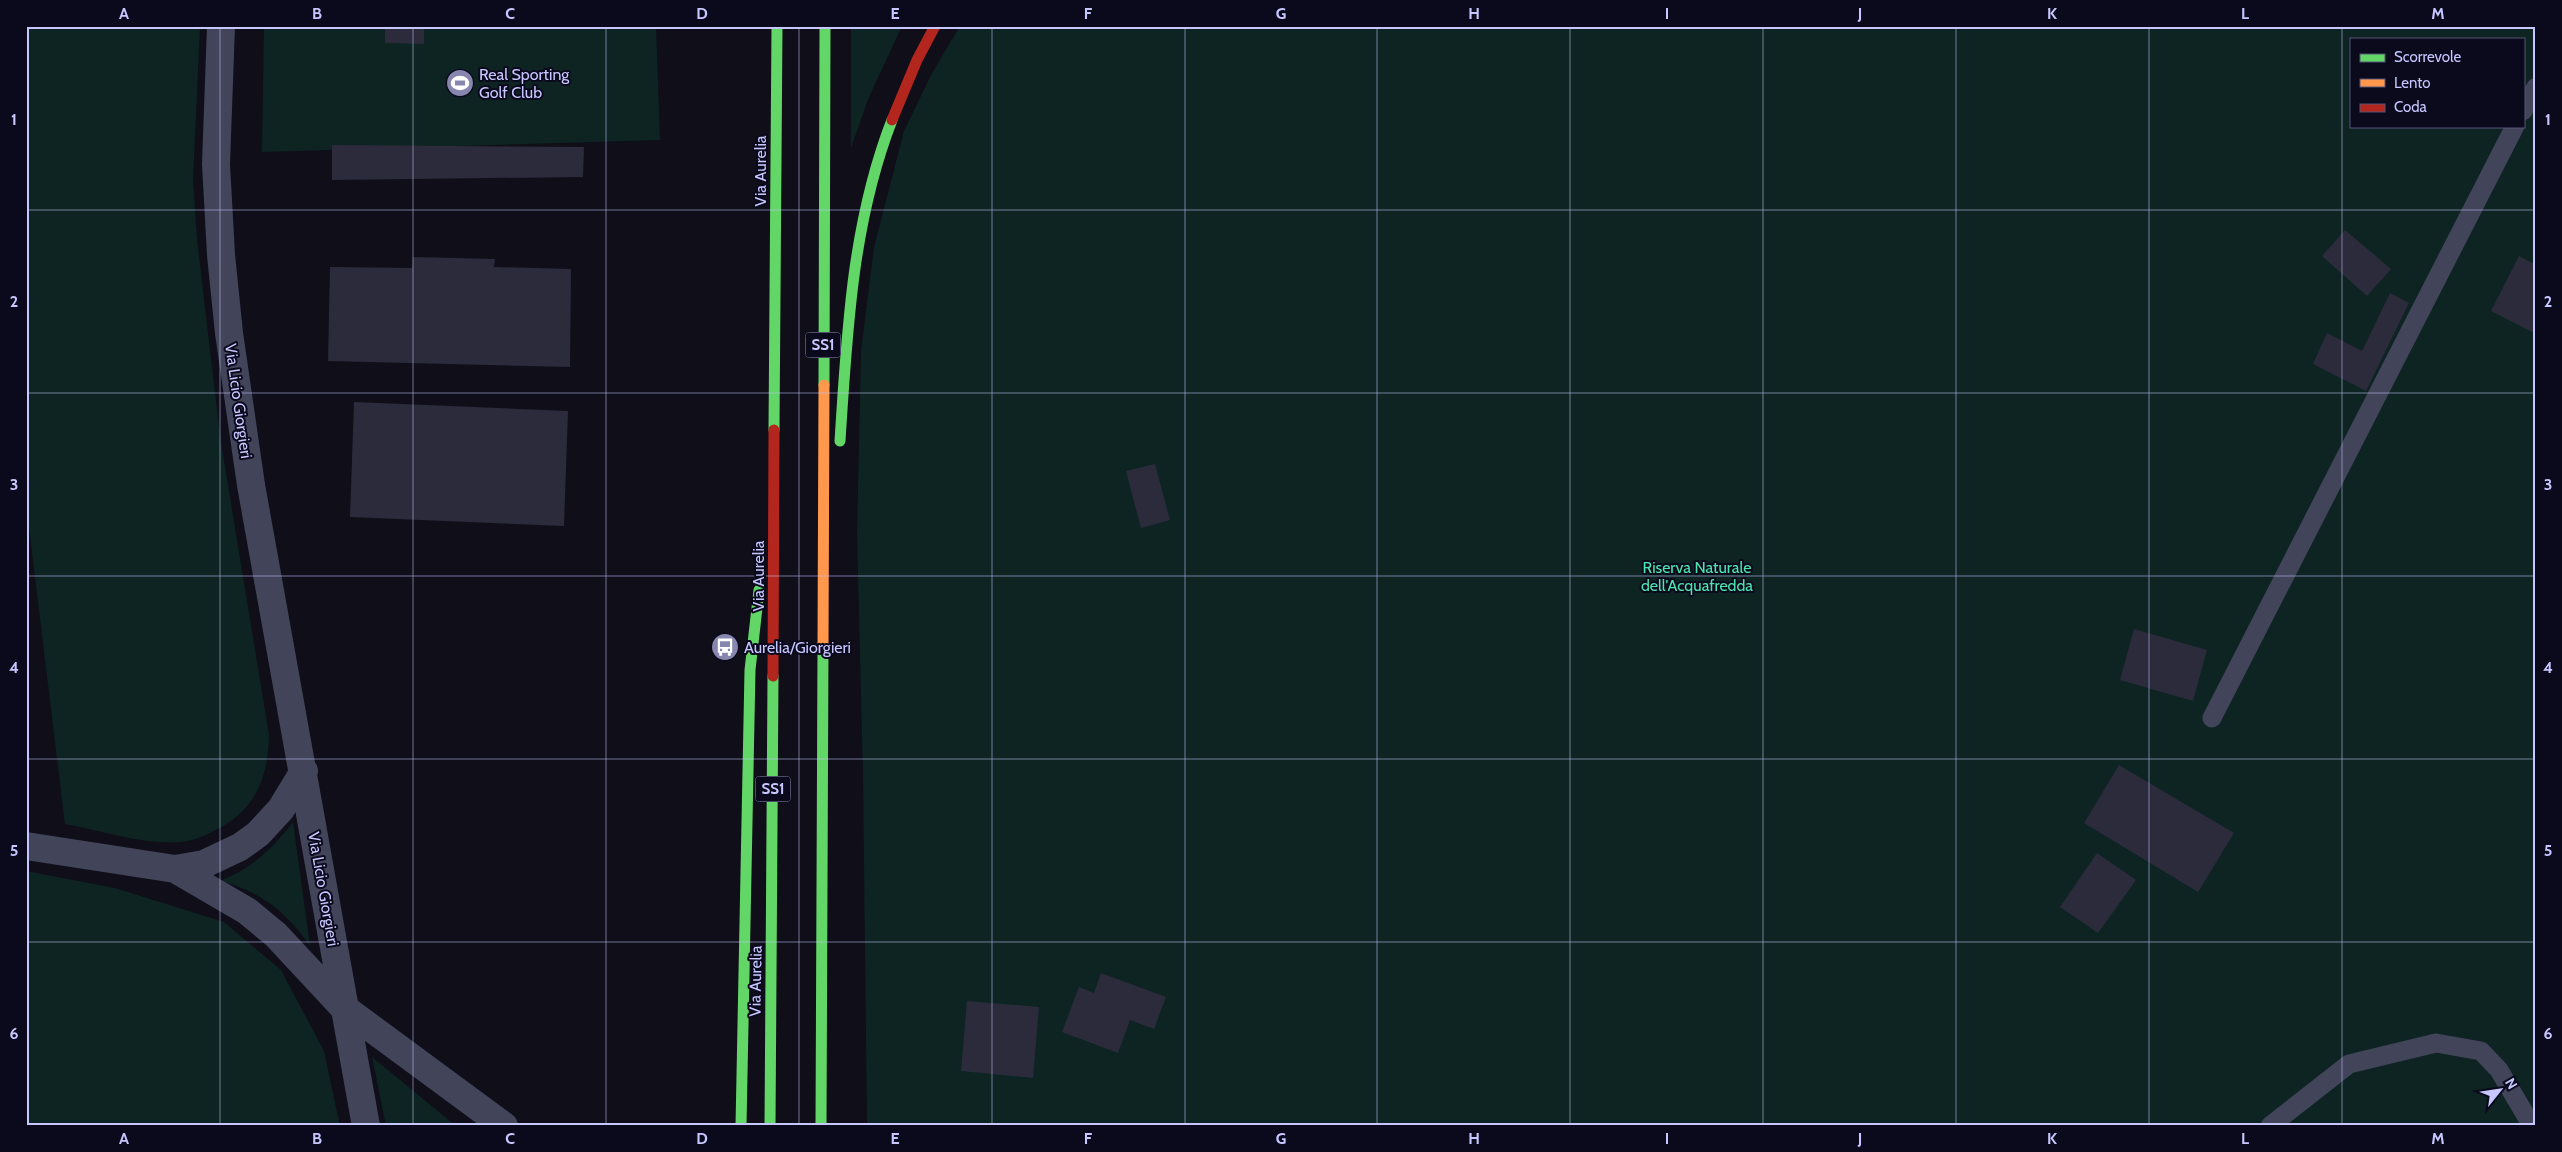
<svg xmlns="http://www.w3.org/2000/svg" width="2562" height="1152" font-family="Cabin,sans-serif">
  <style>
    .green { fill: #0d2423; fill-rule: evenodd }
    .building { fill: #2c2b3c }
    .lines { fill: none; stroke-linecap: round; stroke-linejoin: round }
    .lane { stroke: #42445a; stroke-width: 19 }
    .street { stroke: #42445a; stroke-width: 28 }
    .fast { stroke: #63d668; stroke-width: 11 }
    .slow { stroke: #ff974d; stroke-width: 11 }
    .jam { stroke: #b3261e; stroke-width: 11 }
    .grid { fill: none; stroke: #c7c6ff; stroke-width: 1; stroke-opacity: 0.55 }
    .labels { text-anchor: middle; stroke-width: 4; stroke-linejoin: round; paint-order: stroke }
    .shield { fill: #0b0a1d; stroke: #8f8ebb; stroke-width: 1 }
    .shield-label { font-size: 15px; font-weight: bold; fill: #c7c6ff }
    .poi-label { font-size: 16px; fill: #c7c6ff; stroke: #0b0a1d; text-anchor: start }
    .street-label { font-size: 16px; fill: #c7c6ff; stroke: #0b0a1d }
    .park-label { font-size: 16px; fill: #4ce5af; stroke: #0b0a1d }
    .neatline { fill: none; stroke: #c7c6ff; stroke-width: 2 }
    .grid-label { font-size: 16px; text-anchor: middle; font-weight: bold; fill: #c7c6ff }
  </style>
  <rect width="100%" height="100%" fill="#0f0e19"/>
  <path class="green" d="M 26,26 L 200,26 L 193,180 L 197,239 L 220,436 L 269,735 C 268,779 255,811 214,831 C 204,836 192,841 181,842 C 144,845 102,831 65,824 L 26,503 Z
    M 264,26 L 656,26 L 660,140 L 262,152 Z
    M 851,26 L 902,26 L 869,97 L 851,148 Z
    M 960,26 L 2536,26 L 2536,1126 L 867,1126 L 863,774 L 857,534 L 861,351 L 874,247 L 904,131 L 932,73 ZM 2351,39 L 2523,39 L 2523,126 L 2351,126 Z
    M 293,822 L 310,946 C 287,912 260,891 220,881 C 251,869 273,848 293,822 Z
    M 26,871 L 115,888 L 224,922 L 281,970 L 324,1051 L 340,1126 L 26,1126 Z
    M 372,1057 L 456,1126 L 386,1126 Z"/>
  <path class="building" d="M 385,26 L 424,26 L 424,44 L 385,43 Z
    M 332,145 L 584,147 L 583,177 L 332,180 Z
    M 2345,230 L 2391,269 L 2367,296 L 2322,256 Z
    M 2519,256 L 2536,265 L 2536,334 L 2491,311 Z
    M 413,257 L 495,259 L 494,267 L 571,269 L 570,367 L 328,361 L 330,267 L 412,268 Z
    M 2390,293 L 2409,303 L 2366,391 L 2313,364 L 2327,333 L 2362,351 Z
    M 354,402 L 568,411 L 564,526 L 350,517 Z
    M 1155,464 L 1170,520 L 1141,528 L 1126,471 Z
    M 2134,629 L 2207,650 L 2193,701 L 2120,680 Z
    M 2119,765 L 2234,833 L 2198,892 L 2084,823 Z
    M 2097,853 L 2136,880 L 2098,933 L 2060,907 Z
    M 1101,973 L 1166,997 L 1154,1029 L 1130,1020 L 1118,1053 L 1062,1032 L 1079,987 L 1094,993 Z
    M 967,1001 L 1039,1007 L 1033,1078 L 961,1071 Z"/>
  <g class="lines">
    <path class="lane" d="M 2523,111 L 2536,87
      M 2212,718 L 2515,126
      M 2270,1126 L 2349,1064 L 2436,1043 L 2481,1051 L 2499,1070 L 2532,1126"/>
    <path class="street" d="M 221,26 L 216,164 L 221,255 L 229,333 L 251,485 L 366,1126
      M 26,846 L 175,869 L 204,864 L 240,847 L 258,834 L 281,809 L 304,771
      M 175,869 L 247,911 L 276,935 L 344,1008 L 504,1126"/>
    <path class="fast" d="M 824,385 L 825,26
      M 774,430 L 777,26
      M 840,441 C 847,332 852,223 892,120
      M 741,1126 L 750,670 L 759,590
      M 770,1126 L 773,676
      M 821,1126 L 823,647"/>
    <path class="slow" d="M 823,647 L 824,385"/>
    <path class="jam" d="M 892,120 L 917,60 L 935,26
      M 773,676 L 774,430"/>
  </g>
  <path class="grid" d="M 220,26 L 220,1126M 413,26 L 413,1126M 606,26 L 606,1126M 799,26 L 799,1126M 992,26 L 992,1126M 1185,26 L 1185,1126M 1377,26 L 1377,1126M 1570,26 L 1570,1126M 1763,26 L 1763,1126M 1956,26 L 1956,1126M 2149,26 L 2149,1126M 2342,26 L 2342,1126M 26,210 L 2536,210M 26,393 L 2536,393M 26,576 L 2536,576M 26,759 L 2536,759M 26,942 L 2536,942"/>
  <defs>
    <g id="stadium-disc" transform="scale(1.4375)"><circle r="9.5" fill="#8786ae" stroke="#0b0a1d"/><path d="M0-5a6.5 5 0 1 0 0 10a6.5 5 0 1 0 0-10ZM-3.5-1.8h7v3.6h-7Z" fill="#fff"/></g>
    <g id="bus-disc" transform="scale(1.4375)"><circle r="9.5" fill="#8786ae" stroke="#0b0a1d"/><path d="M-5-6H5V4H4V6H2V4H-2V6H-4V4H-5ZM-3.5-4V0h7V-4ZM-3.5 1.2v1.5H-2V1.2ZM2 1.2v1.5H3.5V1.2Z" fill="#fff"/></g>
  </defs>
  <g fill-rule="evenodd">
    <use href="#stadium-disc" x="460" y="83"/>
    <use href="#bus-disc" x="725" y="647"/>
  </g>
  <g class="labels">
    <g class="shield">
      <rect x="805.5" y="332.5" width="35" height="25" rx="4"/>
      <rect x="755.5" y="776.5" width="35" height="25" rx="4"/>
    </g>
    <g class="shield-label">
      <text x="823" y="350">SS1</text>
      <text x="773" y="794">SS1</text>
    </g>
    <g class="poi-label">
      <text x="479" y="80">Real Sporting<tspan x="479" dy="18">Golf Club</tspan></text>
      <text x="744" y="653">Aurelia/Giorgieri</text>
    </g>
    <g class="street-label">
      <text transform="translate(760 171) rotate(-90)" y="6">Via Aurelia</text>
      <text transform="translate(239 401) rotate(82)" y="6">Via Licio Giorgieri</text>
      <text transform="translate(758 576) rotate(-90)" y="6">Via Aurelia</text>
      <text transform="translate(324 889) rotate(80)" y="6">Via Licio Giorgieri</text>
      <text transform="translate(755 981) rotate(-89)" y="6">Via Aurelia</text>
    </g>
    <g class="park-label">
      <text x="1697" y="573">Riserva Naturale<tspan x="1697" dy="18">dell'Acquafredda</tspan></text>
    </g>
  </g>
  <rect width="2562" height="1152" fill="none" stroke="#0b0a1d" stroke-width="55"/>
  <rect x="2350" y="38" width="175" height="90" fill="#0b0a1d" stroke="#565577"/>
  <rect x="2360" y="54" width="25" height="8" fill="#63d668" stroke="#565577"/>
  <text x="2394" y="62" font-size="15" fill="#c7c6ff">Scorrevole</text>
  <rect x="2360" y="79" width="25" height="8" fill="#ff974d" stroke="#565577"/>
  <text x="2394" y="88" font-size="15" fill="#c7c6ff">Lento</text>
  <rect x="2360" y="104" width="25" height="8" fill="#b3261e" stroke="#565577"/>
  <text x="2394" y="112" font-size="15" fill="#c7c6ff">Coda</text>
  <g transform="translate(2500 1090) rotate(60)" stroke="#0b0a1d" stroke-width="4" paint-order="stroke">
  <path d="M0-4L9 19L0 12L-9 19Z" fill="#c7c6ff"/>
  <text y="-8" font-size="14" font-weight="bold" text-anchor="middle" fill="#c7c6ff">N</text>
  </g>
  <rect x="28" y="28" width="2506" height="1096" class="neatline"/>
  <g class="grid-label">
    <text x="124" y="19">A</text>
    <text x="317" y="19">B</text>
    <text x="510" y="19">C</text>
    <text x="702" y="19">D</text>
    <text x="895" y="19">E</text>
    <text x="1088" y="19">F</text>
    <text x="1281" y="19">G</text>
    <text x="1474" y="19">H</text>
    <text x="1667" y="19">I</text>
    <text x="1860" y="19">J</text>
    <text x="2052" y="19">K</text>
    <text x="2245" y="19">L</text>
    <text x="2438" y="19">M</text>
    <text x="14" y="125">1</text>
    <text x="2548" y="125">1</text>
    <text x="14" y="307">2</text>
    <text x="2548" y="307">2</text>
    <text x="14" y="490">3</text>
    <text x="2548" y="490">3</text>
    <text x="14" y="673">4</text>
    <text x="2548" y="673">4</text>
    <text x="14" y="856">5</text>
    <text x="2548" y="856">5</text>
    <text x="14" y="1039">6</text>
    <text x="2548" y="1039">6</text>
    <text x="124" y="1144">A</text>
    <text x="317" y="1144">B</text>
    <text x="510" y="1144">C</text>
    <text x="702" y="1144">D</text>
    <text x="895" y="1144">E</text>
    <text x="1088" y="1144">F</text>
    <text x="1281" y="1144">G</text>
    <text x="1474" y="1144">H</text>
    <text x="1667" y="1144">I</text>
    <text x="1860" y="1144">J</text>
    <text x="2052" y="1144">K</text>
    <text x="2245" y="1144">L</text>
    <text x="2438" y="1144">M</text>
  </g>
</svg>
